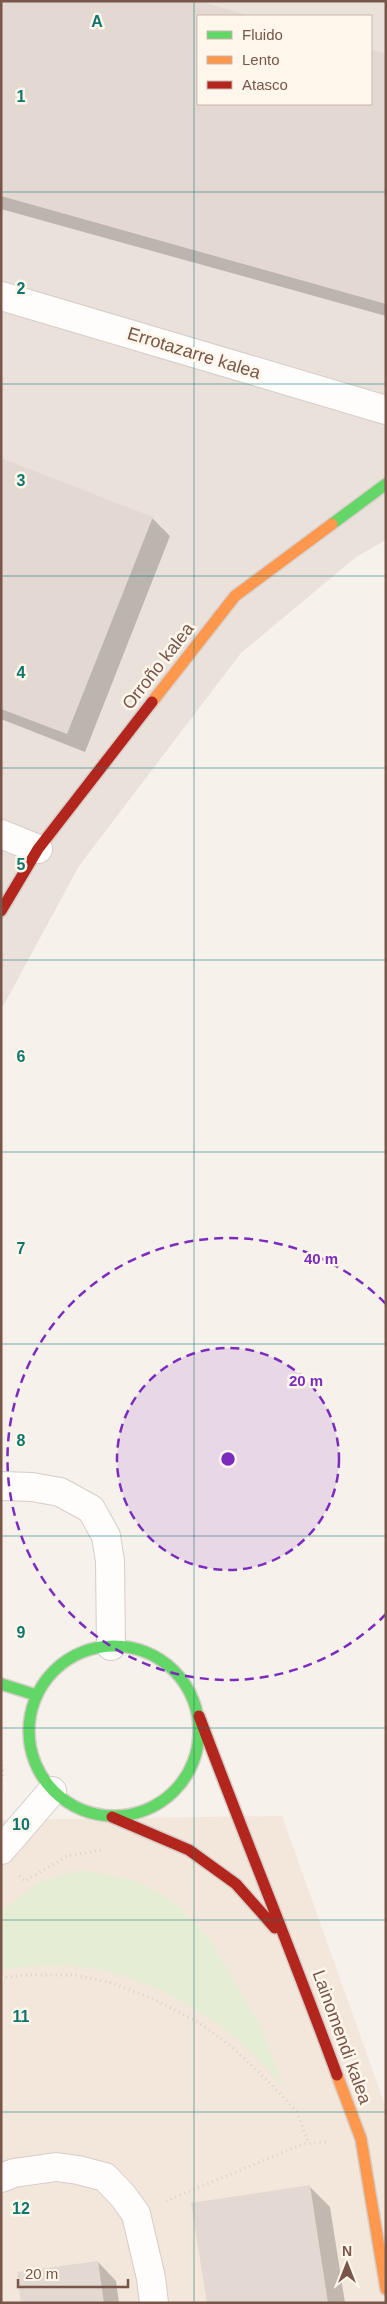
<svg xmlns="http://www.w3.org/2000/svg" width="387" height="2304" font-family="Arial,sans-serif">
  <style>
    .residential { fill: #f3e6db }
    .industrial { fill: #ebe1db; fill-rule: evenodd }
    .green { fill: #e5eed5 }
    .shadow { fill: #0003 }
    .building { fill: #e4d9d2 }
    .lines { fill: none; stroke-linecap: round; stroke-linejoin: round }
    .street-casing { stroke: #d6cdc8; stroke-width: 30 }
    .fast-casing { stroke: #d7cdc8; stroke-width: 14 }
    .slow-casing { stroke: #d7cdc8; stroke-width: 14 }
    .jam-casing { stroke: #d7cdc8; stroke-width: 14 }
    .path { stroke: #dad1cd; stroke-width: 3; stroke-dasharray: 1 4; stroke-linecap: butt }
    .street { stroke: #fefdfc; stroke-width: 28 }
    .fast { stroke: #63d668; stroke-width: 11 }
    .slow { stroke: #ff974d; stroke-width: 11 }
    .jam { stroke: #b3261e; stroke-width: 11 }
    .grid { fill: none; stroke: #0f766e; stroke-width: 1; stroke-opacity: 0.55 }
    .ring { fill: none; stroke: #7b2cbf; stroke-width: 2.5; stroke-dasharray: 9 6 }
    .labels { text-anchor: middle; stroke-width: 5; stroke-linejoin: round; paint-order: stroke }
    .street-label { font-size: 18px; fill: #785649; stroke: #fff6ec }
    .grid-label { font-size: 16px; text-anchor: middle; font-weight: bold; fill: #0f766e; stroke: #fff6ec; stroke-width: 5; stroke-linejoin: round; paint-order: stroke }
    .centre { fill: #7b2cbf; stroke: #fff6ec; stroke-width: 2.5 }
    .ring-label { font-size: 15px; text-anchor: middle; font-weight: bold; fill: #7b2cbf; stroke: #fff6ec; stroke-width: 5; stroke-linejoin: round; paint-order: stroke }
  </style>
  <rect width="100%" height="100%" fill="#f7f1eb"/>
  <path class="residential" d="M 282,1816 L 386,2108 L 386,2303 L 1,2303 L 1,1820 Z"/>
  <path class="industrial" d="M 1,1 L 386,1 L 386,540 L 356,557 L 241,653 L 79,866 L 1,1010 ZM 198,16 L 371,16 L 371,104 L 198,104 Z"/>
  <path class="green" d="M 83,1870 L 137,1881 L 173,1901 L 210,1939 L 264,2033 L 283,2088 C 241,2032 166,1982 96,1969 C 64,1963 33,1964 1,1970 L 1,1911 L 40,1881 Z"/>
  <path class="shadow" d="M 1,1 L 193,1 L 247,16 L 198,16 L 198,104 L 371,104 L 371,51 L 386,55 L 386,316 L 1,209 Z
    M 1,459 L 152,518 L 170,536 L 85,752 L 1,719 Z
    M 309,2186 L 330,2207 L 345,2303 L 208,2303 Z
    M 98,2262 L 116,2281 L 119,2303 L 22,2303 Z"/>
  <path class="building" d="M 1,1 L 198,1 L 250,16 L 198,16 L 198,104 L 371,104 L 371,49 L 386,54 L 386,304 L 1,196 Z
    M 1,458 L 153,517 L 67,734 L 1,709 Z
    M 310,2185 L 328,2303 L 207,2303 L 191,2203 Z
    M 98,2261 L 104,2303 L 21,2303 L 17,2272 Z"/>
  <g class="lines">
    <g class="street-casing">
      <path id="street" d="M 1,296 L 386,410
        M 1,834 L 38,849
        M 1,1486 L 32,1487 L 60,1492 L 91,1509 L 106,1536 L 110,1561 L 111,1646
        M 1,1850 L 52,1791
        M 1,2178 L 14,2173 L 56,2167 L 78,2170 L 105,2177 L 123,2196 L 136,2214 L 151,2278 L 154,2303"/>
    </g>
    <g class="fast-casing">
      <path id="fast" d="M 332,524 L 386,484
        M29 1731a85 85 0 1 1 170 0a85 85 0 1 1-170 0Z
        M 1,1684 L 36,1695"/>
    </g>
    <g class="slow-casing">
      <path id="slow" d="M 152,702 L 235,596 L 332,524
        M 337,2075 L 361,2139 L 386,2289"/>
    </g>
    <g class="jam-casing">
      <path id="jam" d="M 1,911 L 38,849 L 152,702
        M 199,1716 C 244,1836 293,1955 337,2075
        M 112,1817 L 189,1850 L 236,1884 L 275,1928"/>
    </g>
    <path class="path" d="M 1,1760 L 3,1771 L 1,1787
      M 19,1876 L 25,1881 L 67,1856 L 101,1850
      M 1,1978 L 23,1975 L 75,1975 L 109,1982 L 153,1999 L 198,2022 L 232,2047 L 272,2085 L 297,2112 L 309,2144
      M 166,2201 L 303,2144 L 326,2142"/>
    <use href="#street" class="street"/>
    <use href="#fast" class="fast"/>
    <use href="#slow" class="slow"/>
    <use href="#jam" class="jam"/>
  </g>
  <path class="grid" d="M 194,1 L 194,2303M 1,192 L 386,192M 1,384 L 386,384M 1,576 L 386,576M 1,768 L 386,768M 1,960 L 386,960M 1,1152 L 386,1152M 1,1344 L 386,1344M 1,1536 L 386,1536M 1,1728 L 386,1728M 1,1920 L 386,1920M 1,2112 L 386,2112"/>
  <circle cx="228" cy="1459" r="111" fill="#7b2cbf" fill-opacity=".12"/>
  <g class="ring">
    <circle cx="228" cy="1459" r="111"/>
    <path d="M386 1614A221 221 0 1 1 386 1304"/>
  </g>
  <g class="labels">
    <g class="street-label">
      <text transform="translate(194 353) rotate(17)" y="6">Errotazarre kalea</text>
      <text transform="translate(158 666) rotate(-52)" y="6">Orroño kalea</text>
      <text transform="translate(342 2037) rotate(70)" y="6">Lainomendi kalea</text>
    </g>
  </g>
  <g class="grid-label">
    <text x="97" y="27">A</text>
    <text x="21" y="102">1</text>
    <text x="21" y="294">2</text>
    <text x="21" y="486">3</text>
    <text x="21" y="678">4</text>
    <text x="21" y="870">5</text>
    <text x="21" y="1062">6</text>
    <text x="21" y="1254">7</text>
    <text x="21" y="1446">8</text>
    <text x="21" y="1638">9</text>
    <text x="21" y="1830">10</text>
    <text x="21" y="2022">11</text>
    <text x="21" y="2214">12</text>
  </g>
  <circle cx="228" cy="1459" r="8" class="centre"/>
  <g class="ring-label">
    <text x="321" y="1264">40 m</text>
    <text x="306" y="1386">20 m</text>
  </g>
  <rect width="387" height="2304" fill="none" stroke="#785649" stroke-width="5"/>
  <rect x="197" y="15" width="175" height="90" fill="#fff6ec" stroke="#c9b6ab"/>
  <rect x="207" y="31" width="25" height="8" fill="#63d668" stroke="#c9b6ab"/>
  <text x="242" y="40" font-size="15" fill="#785649">Fluido</text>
  <rect x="207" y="56" width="25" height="8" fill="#ff974d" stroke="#c9b6ab"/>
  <text x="242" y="65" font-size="15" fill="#785649">Lento</text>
  <rect x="207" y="81" width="25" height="8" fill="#b3261e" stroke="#c9b6ab"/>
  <text x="242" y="90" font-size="15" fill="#785649">Atasco</text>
  <g transform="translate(347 2264)" stroke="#fff6ec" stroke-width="4" paint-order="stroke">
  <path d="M0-4L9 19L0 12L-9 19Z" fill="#785649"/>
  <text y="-8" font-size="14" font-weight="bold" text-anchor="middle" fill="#785649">N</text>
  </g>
  <path d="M18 2279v8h110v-8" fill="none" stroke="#785649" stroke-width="2.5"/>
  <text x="25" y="2279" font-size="15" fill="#785649" stroke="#fff6ec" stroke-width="4" paint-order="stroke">20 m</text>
</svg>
